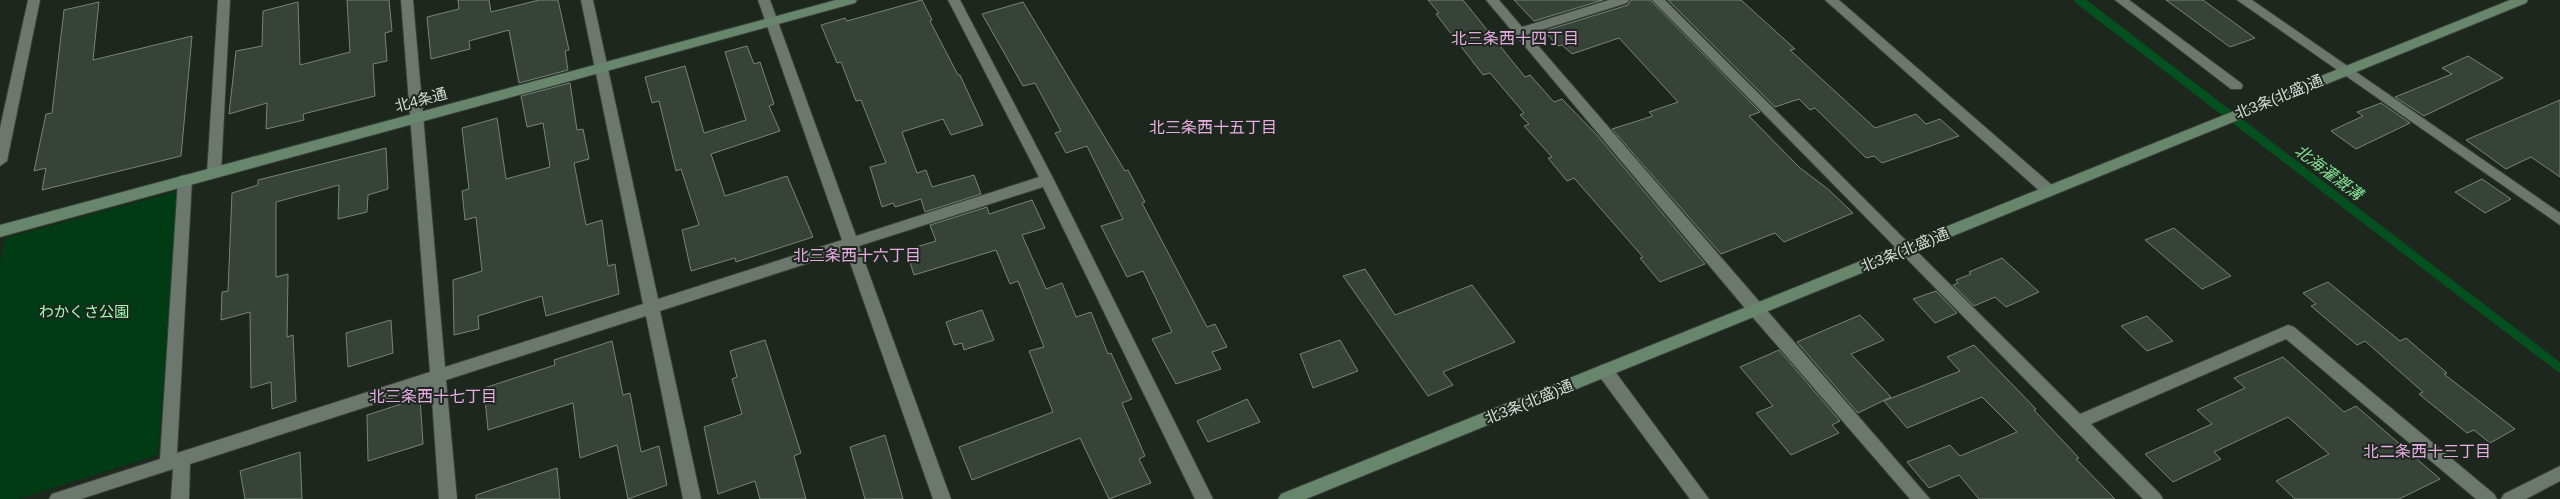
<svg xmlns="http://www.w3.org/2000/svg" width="2560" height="499" font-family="Helvetica,'Noto Sans JP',sans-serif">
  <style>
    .green { fill: #003b13 }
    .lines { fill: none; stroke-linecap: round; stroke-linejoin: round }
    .stream { stroke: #04511f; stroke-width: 9 }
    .building { fill: #374339; stroke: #778478 }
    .street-casing { stroke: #384139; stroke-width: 2 }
    .secondary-casing { stroke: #384139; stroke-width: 2 }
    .street { fill: #6c786d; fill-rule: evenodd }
    .secondary { fill: #67866c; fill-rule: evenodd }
    .labels { text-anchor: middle; stroke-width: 4; stroke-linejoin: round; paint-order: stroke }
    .street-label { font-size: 15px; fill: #d5dcd5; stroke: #1d271e }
    .park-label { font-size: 15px; fill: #a2feb1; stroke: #1d271e }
    .neighbourhood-label { font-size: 16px; fill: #e7ace3; stroke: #1d271e }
    .water-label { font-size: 16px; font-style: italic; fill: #84df94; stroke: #1d271e }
  </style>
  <rect width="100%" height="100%" fill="#1d271e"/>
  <path class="green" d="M 178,191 L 158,455 L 18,499 L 0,499 L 0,264 L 5,238 Z"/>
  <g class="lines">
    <path class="stream" d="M 2079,0 L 2560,368"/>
  </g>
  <path class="building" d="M 347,0 L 389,0 L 392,31 L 385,33 L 387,61 L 373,64 L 375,96 L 303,114 L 304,120 L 266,129 L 267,103 L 229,114 L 236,51 L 262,46 L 263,11 L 298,2 L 300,65 L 350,52 Z
    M 458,0 L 489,0 L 491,12 L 539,0 L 558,0 L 569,50 L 565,51 L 568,70 L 519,83 L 509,30 L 469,41 L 470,49 L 431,59 L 427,17 L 459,9 Z
    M 922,0 L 932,20 L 930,21 L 958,75 L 960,75 L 983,125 L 951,135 L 943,119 L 902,132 L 917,173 L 926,170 L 932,187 L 974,175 L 981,194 L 925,212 L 921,199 L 895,207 L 893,203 L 882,207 L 870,167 L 886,163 L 861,100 L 856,101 L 841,62 L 837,63 L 821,25 L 845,18 L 847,21 Z
    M 1428,0 L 1463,0 L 1525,77 L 1530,75 L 1554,102 L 1562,99 L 1596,134 L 1705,264 L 1660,282 L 1640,258 L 1643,257 L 1574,178 L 1567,181 L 1548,158 L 1552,157 L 1524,126 L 1529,124 L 1520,115 L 1524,113 L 1490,73 L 1483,75 L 1436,14 L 1439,13 Z
    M 1514,0 L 1603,0 L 1534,21 Z
    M 1631,0 L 1650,0 L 1760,112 L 1749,116 L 1799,167 L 1829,190 L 1853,213 L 1784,242 L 1775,233 L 1721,254 L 1612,129 L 1653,116 L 1649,112 L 1678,102 L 1619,38 L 1572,54 L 1562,45 L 1558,46 L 1544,31 L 1628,5 Z
    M 1668,0 L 1741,0 L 1795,49 L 1790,50 L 1875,128 L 1916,114 L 1926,124 L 1940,119 L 1959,136 L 1882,163 L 1874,156 L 1866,158 L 1815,108 L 1810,110 L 1799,99 L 1775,107 Z
    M 2166,0 L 2203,0 L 2255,38 L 2230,47 Z
    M 99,2 L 93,60 L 192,36 L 181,156 L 42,190 L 46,168 L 34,171 L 46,114 L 52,113 L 64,10 Z
    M 1023,2 L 1125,171 L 1128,170 L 1145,202 L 1142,203 L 1207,327 L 1215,324 L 1227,347 L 1212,352 L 1221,369 L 1176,384 L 1152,339 L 1172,332 L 1143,271 L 1127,277 L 1101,226 L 1123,219 L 1087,146 L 1066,153 L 1055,133 L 1061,131 L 1035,83 L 1023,86 L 982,14 Z
    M 747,46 L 754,64 L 760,62 L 774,104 L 769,106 L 780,131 L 711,154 L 725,196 L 787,176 L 813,237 L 736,262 L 735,258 L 691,271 L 682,230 L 699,225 L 681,169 L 676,171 L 659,101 L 652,103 L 645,77 L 685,66 L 704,133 L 746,120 L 725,52 Z
    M 2468,56 L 2503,78 L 2424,116 L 2395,97 L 2452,74 L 2442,68 Z
    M 570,83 L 577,130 L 583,129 L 589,159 L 574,163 L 586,225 L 602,220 L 608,266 L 615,264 L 619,294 L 546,316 L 542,296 L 478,316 L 479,329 L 454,335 L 453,280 L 482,271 L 476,217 L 465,220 L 462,191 L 469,189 L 462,128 L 497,118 L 506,179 L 550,167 L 543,123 L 527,127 L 521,96 Z
    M 2560,100 L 2560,177 L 2531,157 L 2506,169 L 2466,140 Z
    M 2381,103 L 2410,123 L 2356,149 L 2331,131 L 2363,116 L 2357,112 Z
    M 386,148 L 388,189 L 368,195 L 367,212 L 338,219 L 339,185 L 276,202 L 276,277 L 288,274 L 287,337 L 293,335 L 296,401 L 272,409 L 271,382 L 251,388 L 250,312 L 221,320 L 222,292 L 228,291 L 232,193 L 258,185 L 258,180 Z
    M 2482,179 L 2511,199 L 2485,213 L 2455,192 Z
    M 1032,200 L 1045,228 L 1022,235 L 1046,289 L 1062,283 L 1076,317 L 1091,312 L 1108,354 L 1111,353 L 1132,399 L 1122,403 L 1145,456 L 1139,459 L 1151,483 L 1109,499 L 1080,438 L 972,480 L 959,447 L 1053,412 L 1029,351 L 1044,347 L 1018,281 L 1010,284 L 996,250 L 914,275 L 906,250 L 936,241 L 930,225 L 987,207 L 989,214 Z
    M 2174,228 L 2231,276 L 2202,289 L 2145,240 Z
    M 2002,258 L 2039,292 L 2006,307 L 1995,297 L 1974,306 L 1953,285 L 1958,283 L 1956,280 L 1971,274 L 1969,272 Z
    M 1365,269 L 1395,315 L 1472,285 L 1515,342 L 1443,372 L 1453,385 L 1428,396 L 1343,276 Z
    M 2328,282 L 2400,341 L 2406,338 L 2447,373 L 2444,374 L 2515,429 L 2490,443 L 2474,430 L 2467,433 L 2419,394 L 2423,392 L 2365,341 L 2357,345 L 2311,306 L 2316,304 L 2303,293 Z
    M 1936,291 L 1957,313 L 1935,323 L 1913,299 Z
    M 982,310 L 994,340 L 964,350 L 962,343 L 954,345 L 946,322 Z
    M 1860,315 L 1884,340 L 1851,354 L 1891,397 L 1858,413 L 1797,342 Z
    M 2147,316 L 2173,341 L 2147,351 L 2121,326 Z
    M 391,320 L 393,353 L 348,367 L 346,333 Z
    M 765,340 L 801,453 L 794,456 L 806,499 L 760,499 L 755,481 L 718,494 L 704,427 L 742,414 L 732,379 L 737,377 L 730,351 Z
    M 1340,340 L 1358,371 L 1313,388 L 1300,354 Z
    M 612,341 L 623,395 L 630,393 L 641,452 L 659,446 L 667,485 L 628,499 L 617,445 L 580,458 L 573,403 L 488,430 L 484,388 L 555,365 L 554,360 Z
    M 1974,345 L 2036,409 L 2034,410 L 2079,458 L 2076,459 L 2115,499 L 1979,499 L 1959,475 L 1929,488 L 1907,462 L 1950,445 L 1960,456 L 2017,432 L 1982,397 L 1907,428 L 1884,401 L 1960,371 L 1947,357 Z
    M 1779,350 L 1840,421 L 1832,425 L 1839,433 L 1791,455 L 1756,413 L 1773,406 L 1740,367 Z
    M 2283,357 L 2344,412 L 2356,406 L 2440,479 L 2399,499 L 2295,499 L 2276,481 L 2329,454 L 2288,417 L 2214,452 L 2221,459 L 2173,482 L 2145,454 L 2212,424 L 2197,410 L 2245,388 L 2234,378 Z
    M 420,398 L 423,444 L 368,461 L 367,415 Z
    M 1247,399 L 1260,422 L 1208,442 L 1197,421 Z
    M 885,435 L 903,499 L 865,499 L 850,447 Z
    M 300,452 L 302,499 L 245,499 L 240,471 Z
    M 557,468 L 560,499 L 476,499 L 476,495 Z"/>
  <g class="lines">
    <g class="street-casing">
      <path id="street" d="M 28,0 L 40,0 L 7,161 L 0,166 L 0,128 Z
        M 218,0 L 230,0 L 221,173 L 214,178 L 207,173 Z
        M 401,0 L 413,0 L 445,367 L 643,304 L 581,0 L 593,0 L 658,299 L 842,240 L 758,0 L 770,0 L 856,236 L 1039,177 L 948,0 L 960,0 L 1054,180 L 1213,499 L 1195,499 L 1043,187 L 859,246 L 951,499 L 933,499 L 846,251 L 660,311 L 701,499 L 683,499 L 646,316 L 446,380 L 457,499 L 439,499 L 431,386 L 190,464 L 189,499 L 171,499 L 173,469 L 81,499 L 49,499 L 52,494 L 160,459 L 178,180 L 180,176 L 185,175 L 192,180 L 177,453 L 430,372 Z
        M 1486,0 L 1499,0 L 1522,27 L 1609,0 L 1629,0 L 1627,3 L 1528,34 L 1930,499 L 1910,499 L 1749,313 Z
        M 1652,0 L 1665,0 L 2080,414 L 2288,325 L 2294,327 L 2494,494 L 2497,499 L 2476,499 L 2286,339 L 2091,424 L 2160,494 L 2163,499 L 2143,499 Z
        M 1825,0 L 1839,0 L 2053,186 L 2055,190 L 2053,194 L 2043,194 Z
        M 2115,0 L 2129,0 L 2241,83 L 2243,86 L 2241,89 L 2231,89 Z
        M 2237,0 L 2252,0 L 2560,213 L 2560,225 Z
        M 1605,364 L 1611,366 L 1709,499 L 1690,499 L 1599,376 L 1597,371 L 1599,366 Z
        M 2560,466 L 2560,481 L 2526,499 L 2501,499 L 2504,494 Z"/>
    </g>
    <g class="secondary-casing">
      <path id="secondary" d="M 836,0 L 857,0 L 855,3 L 0,237 L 0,225 Z
        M 2510,0 L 2528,0 L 2526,3 L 1306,499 L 1278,499 L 1281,494 Z"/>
    </g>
    <use href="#street" class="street"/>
    <use href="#secondary" class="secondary"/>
  </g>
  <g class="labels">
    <g class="street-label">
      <text transform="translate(2279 97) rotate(-22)" y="5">北3条(北盛)通</text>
      <text transform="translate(421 100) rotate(-15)" y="5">北4条通</text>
      <text transform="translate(1905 250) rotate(-22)" y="5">北3条(北盛)通</text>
      <text transform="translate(1529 402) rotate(-22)" y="5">北3条(北盛)通</text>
    </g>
    <g class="park-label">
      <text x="84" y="317">わかくさ公園</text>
    </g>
    <g class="neighbourhood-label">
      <text x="1515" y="44">北三条西十四丁目</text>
      <text x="1213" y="133">北三条西十五丁目</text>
      <text x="857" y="261">北三条西十六丁目</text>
      <text x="433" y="402">北三条西十七丁目</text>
      <text x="2427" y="457">北二条西十三丁目</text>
    </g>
    <g class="water-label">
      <text transform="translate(2329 172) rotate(37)" y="6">北海灌漑溝</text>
    </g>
  </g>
</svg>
